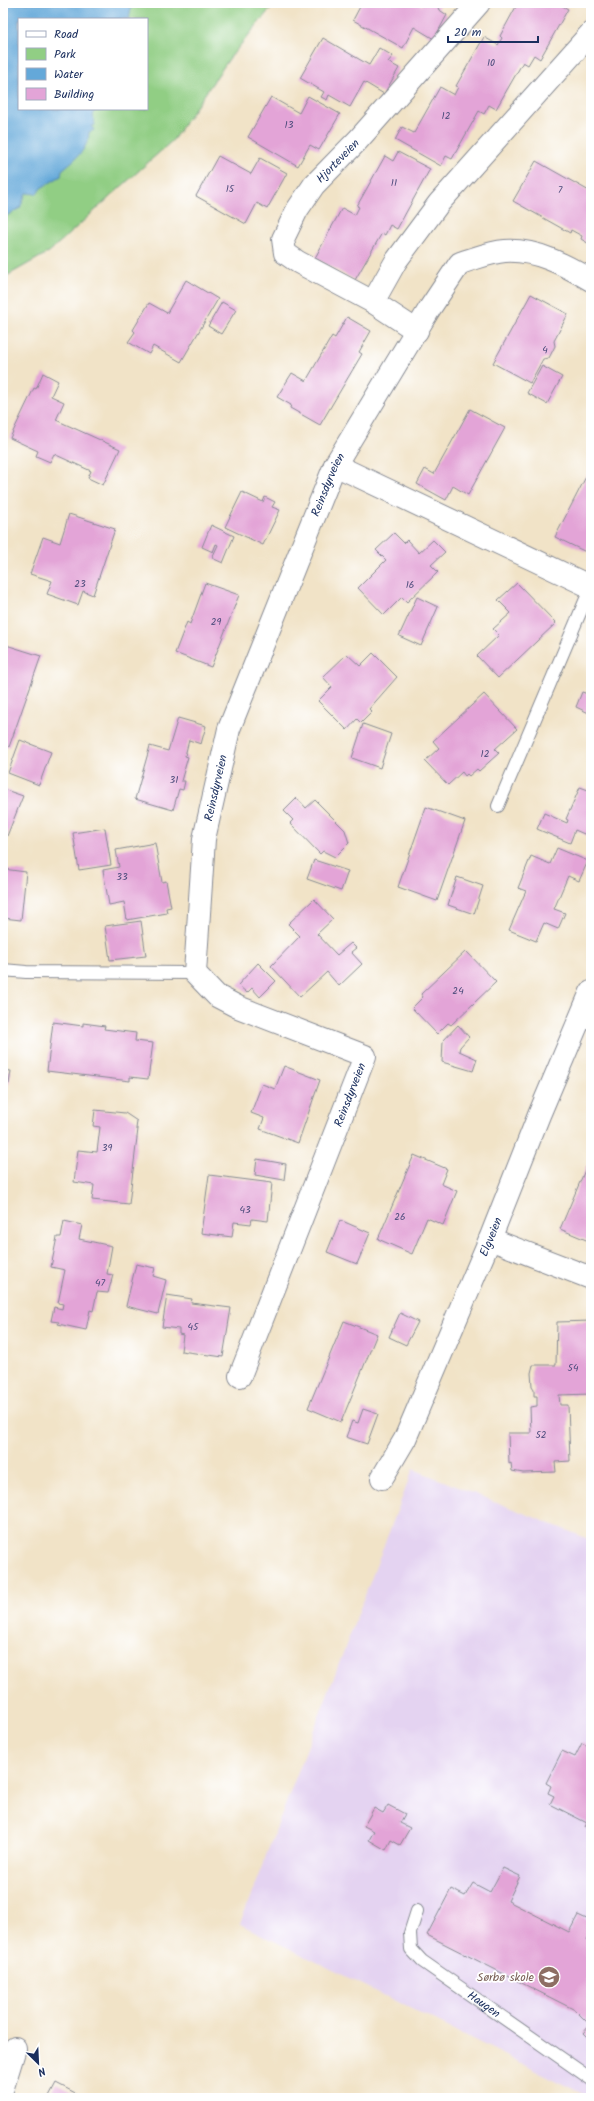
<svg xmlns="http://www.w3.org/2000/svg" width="594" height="2101" font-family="Kalam,sans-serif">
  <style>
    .built { fill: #e4d3f1 }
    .green { fill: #91ce84; stroke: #567e71; fill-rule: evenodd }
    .water { fill: #64a8d9; stroke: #406c9c }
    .building { fill: #e3a4d7 }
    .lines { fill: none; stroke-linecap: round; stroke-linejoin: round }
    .lane-casing { stroke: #868992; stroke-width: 14 }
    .street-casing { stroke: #868992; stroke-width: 24 }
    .lane { stroke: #fff; stroke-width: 12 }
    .street { stroke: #fff; stroke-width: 22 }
    .labels { text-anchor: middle; stroke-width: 3.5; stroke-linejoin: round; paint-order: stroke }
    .number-label { font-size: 10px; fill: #4d4c7c }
    .street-label { font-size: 12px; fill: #1b2f5e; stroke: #fff }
    .education-label { font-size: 12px; fill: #785e54; stroke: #fff; text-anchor: end }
  </style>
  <rect width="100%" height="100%" fill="#fff"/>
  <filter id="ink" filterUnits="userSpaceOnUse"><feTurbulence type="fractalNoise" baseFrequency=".025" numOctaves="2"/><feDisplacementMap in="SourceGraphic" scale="8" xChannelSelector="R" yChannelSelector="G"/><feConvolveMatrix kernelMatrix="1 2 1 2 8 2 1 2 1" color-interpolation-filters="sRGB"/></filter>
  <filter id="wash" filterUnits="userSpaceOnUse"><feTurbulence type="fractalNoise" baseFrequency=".012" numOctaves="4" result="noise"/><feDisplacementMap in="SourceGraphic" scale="16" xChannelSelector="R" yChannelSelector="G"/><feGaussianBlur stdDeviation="0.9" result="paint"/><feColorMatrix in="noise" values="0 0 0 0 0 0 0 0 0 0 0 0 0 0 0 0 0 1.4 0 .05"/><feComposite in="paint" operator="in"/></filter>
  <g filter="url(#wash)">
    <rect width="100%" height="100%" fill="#f1e3c7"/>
    <path class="built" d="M 413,1469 L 591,1540 L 591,2098 L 240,1924 Z"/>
    <path class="green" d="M 3,3 L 275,3 L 229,59 L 173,140 L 49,252 L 3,278 ZM 19,19 L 147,19 L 147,109 L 19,109 Z"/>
    <path class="water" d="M 3,3 L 137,3 L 131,8 L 129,19 L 19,19 L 19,109 L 95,109 L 93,116 L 95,125 L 91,126 L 94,130 L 89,132 C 88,150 75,159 62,170 L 61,176 L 41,188 L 37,194 L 26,193 L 20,208 L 3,218 Z"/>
    <g id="blocks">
      <path class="building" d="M 362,3 L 417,3 L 422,6 L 423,3 L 441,3 L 438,9 L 447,15 L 434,39 L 414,27 L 403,48 L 353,20 Z
        M 518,3 L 557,3 L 568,9 L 540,59 L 534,55 L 528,65 L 523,62 L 496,109 L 489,105 L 484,114 L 479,111 L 452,159 L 446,156 L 441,166 L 395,140 L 402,127 L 414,133 L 440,87 L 454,95 L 458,87 L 456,86 L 484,37 L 498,45 L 502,38 L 500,36 Z
        M 323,38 L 369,65 L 379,48 L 393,56 L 388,62 L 399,68 L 384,94 L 364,82 L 350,107 L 329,95 L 327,100 L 321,97 L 324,92 L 300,78 Z
        M 308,96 L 340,114 L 319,150 L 310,145 L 298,166 L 248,137 L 271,97 L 299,113 Z
        M 398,152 L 430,169 L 397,229 L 390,225 L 385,235 L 382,233 L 355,280 L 315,258 L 342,208 L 355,215 L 359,207 L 357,206 L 385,156 L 393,161 Z
        M 218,156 L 251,174 L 260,158 L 287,173 L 267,209 L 257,203 L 246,224 L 196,196 Z
        M 536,161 L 591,192 L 591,245 L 581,239 L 582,236 L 571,230 L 570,233 L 513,201 Z
        M 186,280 L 218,299 L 181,362 L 153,346 L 149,354 L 128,342 L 135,332 L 133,330 L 149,303 L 167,313 Z
        M 531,294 L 568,314 L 554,341 L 555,346 L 549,358 L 543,359 L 530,383 L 493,363 Z
        M 222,302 L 236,310 L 221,334 L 208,326 Z
        M 347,317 L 371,331 L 359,352 L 362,354 L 320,425 L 290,408 L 291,405 L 277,397 L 292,373 L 306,381 L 332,336 L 335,338 Z
        M 542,366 L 562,377 L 547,404 L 527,393 Z
        M 43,373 L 58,381 L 51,396 L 64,402 L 56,420 L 120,449 L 103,485 L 88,478 L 91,471 L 54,454 L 50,462 L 36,456 L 38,451 L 10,438 L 34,388 L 36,389 Z
        M 470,409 L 505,428 L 468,495 L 453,486 L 446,500 L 417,484 L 425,469 L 434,474 Z
        M 591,467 L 591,542 L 586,552 L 555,537 Z
        M 242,492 L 263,502 L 265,497 L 275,502 L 272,507 L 280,510 L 263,545 L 225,527 Z
        M 69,514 L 115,529 L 93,595 L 83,591 L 78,605 L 47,594 L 52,581 L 30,574 L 43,537 L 60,543 Z
        M 211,525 L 234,536 L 223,563 L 212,558 L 218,545 L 216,544 L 213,552 L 202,547 Z
        M 394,533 L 404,543 L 407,540 L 419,553 L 433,540 L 445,552 L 431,565 L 438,572 L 407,602 L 402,597 L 384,615 L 358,588 L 386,560 L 376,550 Z
        M 205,583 L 239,595 L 211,667 L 175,653 L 187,622 L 190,624 Z
        M 517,583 L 556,623 L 498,678 L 477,656 L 499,635 L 493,629 L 511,613 L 498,600 Z
        M 417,597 L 438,607 L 421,646 L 399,636 Z
        M 3,644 L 41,656 L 9,747 L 3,745 Z
        M 373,653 L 397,677 L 369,709 L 372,712 L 361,723 L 357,719 L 347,730 L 318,701 L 332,687 L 323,677 L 347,654 L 360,666 Z
        M 582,692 L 591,695 L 591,714 L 576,707 Z
        M 484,694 L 517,729 L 495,749 L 499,753 L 479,771 L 477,769 L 469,776 L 467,774 L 465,776 L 462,772 L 448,785 L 425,761 L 439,748 L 433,741 Z
        M 178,718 L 206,726 L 201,744 L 189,740 L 185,756 L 188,757 L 181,781 L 185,781 L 183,790 L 179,789 L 173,810 L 135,799 L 150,746 L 168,751 Z
        M 363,724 L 391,734 L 380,768 L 352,758 Z
        M 20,740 L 51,752 L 39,785 L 8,773 Z
        M 580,787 L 591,791 L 591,837 L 575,830 L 570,843 L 537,829 L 544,813 L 567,823 L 568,820 L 566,819 Z
        M 3,789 L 23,796 L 7,836 L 3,835 Z
        M 297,798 L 306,808 L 315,800 L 345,830 L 349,843 L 335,857 L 323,851 L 320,854 L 290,823 L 293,820 L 284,811 Z
        M 426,807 L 465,821 L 437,901 L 398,887 Z
        M 105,828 L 111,865 L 79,870 L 73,833 Z
        M 155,843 L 162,882 L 166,881 L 171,907 L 166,908 L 167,913 L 127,920 L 124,902 L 109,905 L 103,870 L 119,867 L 116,850 Z
        M 557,848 L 588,861 L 579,881 L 568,876 L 554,909 L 565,913 L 558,929 L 544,923 L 536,941 L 509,930 L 526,891 L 518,888 L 531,856 L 550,864 Z
        M 314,860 L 348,871 L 341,891 L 307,879 Z
        M 3,869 L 26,872 L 21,920 L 3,918 Z
        M 457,877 L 483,886 L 474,914 L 448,905 Z
        M 314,899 L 333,919 L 317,934 L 337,955 L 351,943 L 356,948 L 351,952 L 362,964 L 339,986 L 327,972 L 300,997 L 271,966 L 300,936 L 288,924 Z
        M 141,921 L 146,956 L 110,960 L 105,926 Z
        M 466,951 L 496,982 L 451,1025 L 448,1023 L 437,1034 L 412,1008 L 423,997 L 421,994 Z
        M 258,963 L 276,981 L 260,997 L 252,988 L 247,993 L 238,985 Z
        M 53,1022 L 83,1026 L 83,1023 L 105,1026 L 104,1029 L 136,1033 L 135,1041 L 153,1043 L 148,1079 L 130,1077 L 130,1081 L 47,1071 Z
        M 458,1025 L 469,1037 L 460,1047 L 459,1051 L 477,1059 L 473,1071 L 442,1062 L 443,1041 Z
        M 284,1066 L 320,1080 L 298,1143 L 260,1129 L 264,1118 L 251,1113 L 262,1084 L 275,1089 Z
        M 3,1070 L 11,1071 L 9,1084 L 3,1083 Z
        M 95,1110 L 125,1113 L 137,1121 L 136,1129 L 138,1129 L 129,1204 L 92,1200 L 94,1185 L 74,1182 L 78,1150 L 97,1152 L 100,1127 L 93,1126 Z
        M 414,1155 L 447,1169 L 441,1184 L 457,1191 L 443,1225 L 427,1218 L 412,1254 L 378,1239 Z
        M 591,1156 L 591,1242 L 560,1229 Z
        M 257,1159 L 286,1164 L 284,1180 L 255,1175 Z
        M 209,1175 L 272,1183 L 268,1221 L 252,1219 L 251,1224 L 234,1222 L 232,1237 L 201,1233 Z
        M 340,1220 L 370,1233 L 357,1264 L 327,1252 Z
        M 64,1221 L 82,1225 L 79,1239 L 112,1246 L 107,1274 L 113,1275 L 108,1293 L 97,1292 L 93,1311 L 90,1310 L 86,1330 L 58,1324 L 59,1322 L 51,1321 L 54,1307 L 62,1309 L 63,1304 L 58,1303 L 65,1270 L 51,1267 L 57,1237 L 61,1237 Z
        M 136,1264 L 155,1268 L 153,1276 L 166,1280 L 158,1314 L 126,1306 Z
        M 167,1295 L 192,1299 L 191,1303 L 231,1308 L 223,1357 L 181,1351 L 183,1335 L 179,1334 L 179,1329 L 162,1327 Z
        M 400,1313 L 418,1322 L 406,1345 L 389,1337 Z
        M 344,1321 L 377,1334 L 341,1422 L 308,1408 Z
        M 591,1321 L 591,1394 L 559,1395 L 560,1405 L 568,1405 L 570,1461 L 555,1462 L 556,1472 L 523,1473 L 512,1471 L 511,1463 L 509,1464 L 508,1433 L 531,1433 L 530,1407 L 537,1406 L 537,1396 L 534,1396 L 534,1389 L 532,1386 L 531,1373 L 533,1365 L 556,1365 L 557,1322 Z
        M 363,1409 L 378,1414 L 367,1444 L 346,1437 L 352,1421 L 358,1423 Z
        M 582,1743 L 591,1748 L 591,1830 L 585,1827 L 587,1823 L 550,1804 L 554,1796 L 548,1793 L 551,1786 L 546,1783 L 562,1751 L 575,1757 Z
        M 388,1805 L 405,1814 L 400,1823 L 410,1828 L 400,1845 L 391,1840 L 386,1850 L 369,1840 L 374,1831 L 364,1826 L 374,1808 L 383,1813 Z
        M 503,1868 L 520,1876 L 508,1901 L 569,1932 L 578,1915 L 591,1921 L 591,1933 L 587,1941 L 591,1943 L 591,2041 L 583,2033 L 590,2025 L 575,2010 L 427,1935 L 451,1889 L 465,1896 L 473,1883 L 490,1892 Z
        M 56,2083 L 85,2098 L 48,2098 Z"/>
    </g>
  </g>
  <g filter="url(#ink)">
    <use href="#blocks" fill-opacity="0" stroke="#868992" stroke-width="1"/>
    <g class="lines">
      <g class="lane-casing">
        <g id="lane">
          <path d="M 498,806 L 591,587"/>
          <path d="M 3,970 L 26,972 L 195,973"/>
          <path id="s1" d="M 417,1911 L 410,1933 L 411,1949 L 422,1961 L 591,2079"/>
        </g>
      </g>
      <g class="street-casing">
        <g id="street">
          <path d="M 373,302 L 396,261 L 439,203 L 591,33"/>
          <path id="s2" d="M 417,331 L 373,302 L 298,262 L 285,253 L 283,239 L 297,210 L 314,185 L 358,140 L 479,3"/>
          <path d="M 335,465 L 591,587"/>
          <path d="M 490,1239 L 591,1278"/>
          <path id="s3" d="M 240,1376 L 365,1056 L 238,1007 L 217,996 L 195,973 L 204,839 L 229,729 L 335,465 L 430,308 L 460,263 C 474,259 490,252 505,251 C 536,249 565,265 591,280"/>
          <path id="s4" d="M 382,1478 L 405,1439 L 490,1239 L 539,1115 L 591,992"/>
          <path d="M 3,2087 L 15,2048"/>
        </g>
      </g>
      <use href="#lane" class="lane"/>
      <use href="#street" class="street"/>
    </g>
  </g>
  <defs>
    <g id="school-disc" transform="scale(1.15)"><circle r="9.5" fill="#8d6e63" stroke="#fff"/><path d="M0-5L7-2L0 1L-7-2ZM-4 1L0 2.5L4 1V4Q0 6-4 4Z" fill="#fff"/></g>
  </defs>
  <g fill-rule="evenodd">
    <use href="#school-disc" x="549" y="1977"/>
  </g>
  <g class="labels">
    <g class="number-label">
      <text x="491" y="66">10</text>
      <text x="446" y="119">12</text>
      <text x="289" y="128">13</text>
      <text x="394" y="186">11</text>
      <text x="230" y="192">15</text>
      <text x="560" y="193">7</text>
      <text x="545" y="353">4</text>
      <text x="80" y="587">23</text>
      <text x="410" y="588">16</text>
      <text x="216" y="625">29</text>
      <text x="485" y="757">12</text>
      <text x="174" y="783">31</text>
      <text x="122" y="880">33</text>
      <text x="458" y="994">24</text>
      <text x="107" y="1151">39</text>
      <text x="245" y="1213">43</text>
      <text x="400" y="1220">26</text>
      <text x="100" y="1286">47</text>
      <text x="193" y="1330">45</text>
      <text x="573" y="1371">54</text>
      <text x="541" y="1438">52</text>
    </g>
    <g class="street-label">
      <text dy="4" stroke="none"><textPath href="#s2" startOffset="264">Hjorteveien</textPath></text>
      <text dy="4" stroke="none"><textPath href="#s3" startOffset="1046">Reinsdyrveien</textPath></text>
      <text dy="4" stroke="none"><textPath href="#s3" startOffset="722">Reinsdyrveien</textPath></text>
      <text dy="4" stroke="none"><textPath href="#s3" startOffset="302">Reinsdyrveien</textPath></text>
      <text dy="4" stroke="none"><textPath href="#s4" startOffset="265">Elgveien</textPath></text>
      <text dy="4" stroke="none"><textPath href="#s1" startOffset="131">Haugen</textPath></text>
    </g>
    <g class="education-label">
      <text x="534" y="1981">Sørbø skole</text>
    </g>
  </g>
  <rect width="594" height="2101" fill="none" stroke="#fff" stroke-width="16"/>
  <rect x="18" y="18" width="130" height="92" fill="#ffffff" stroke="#a4acbf"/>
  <rect x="26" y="31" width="20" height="6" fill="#ffffff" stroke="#a4acbf"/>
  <text x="54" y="38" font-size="12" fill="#1b2f5e">Road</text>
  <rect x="26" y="48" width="20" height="12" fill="#91ce84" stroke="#a4acbf"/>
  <text x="54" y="58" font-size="12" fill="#1b2f5e">Park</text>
  <rect x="26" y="68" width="20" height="12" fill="#64a8d9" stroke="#a4acbf"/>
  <text x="54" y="78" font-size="12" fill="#1b2f5e">Water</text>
  <rect x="26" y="88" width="20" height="12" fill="#e3a4d7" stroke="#a4acbf"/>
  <text x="54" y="98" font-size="12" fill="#1b2f5e">Building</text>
  <g transform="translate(38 2063) rotate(156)" stroke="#ffffff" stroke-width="3" paint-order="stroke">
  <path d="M0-3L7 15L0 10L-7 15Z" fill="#1b2f5e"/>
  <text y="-6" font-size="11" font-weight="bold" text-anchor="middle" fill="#1b2f5e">N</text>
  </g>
  <path d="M448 36v6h90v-6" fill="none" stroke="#1b2f5e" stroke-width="2"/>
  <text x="454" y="36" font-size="12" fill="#1b2f5e" stroke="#ffffff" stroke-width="3" paint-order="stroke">20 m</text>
</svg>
